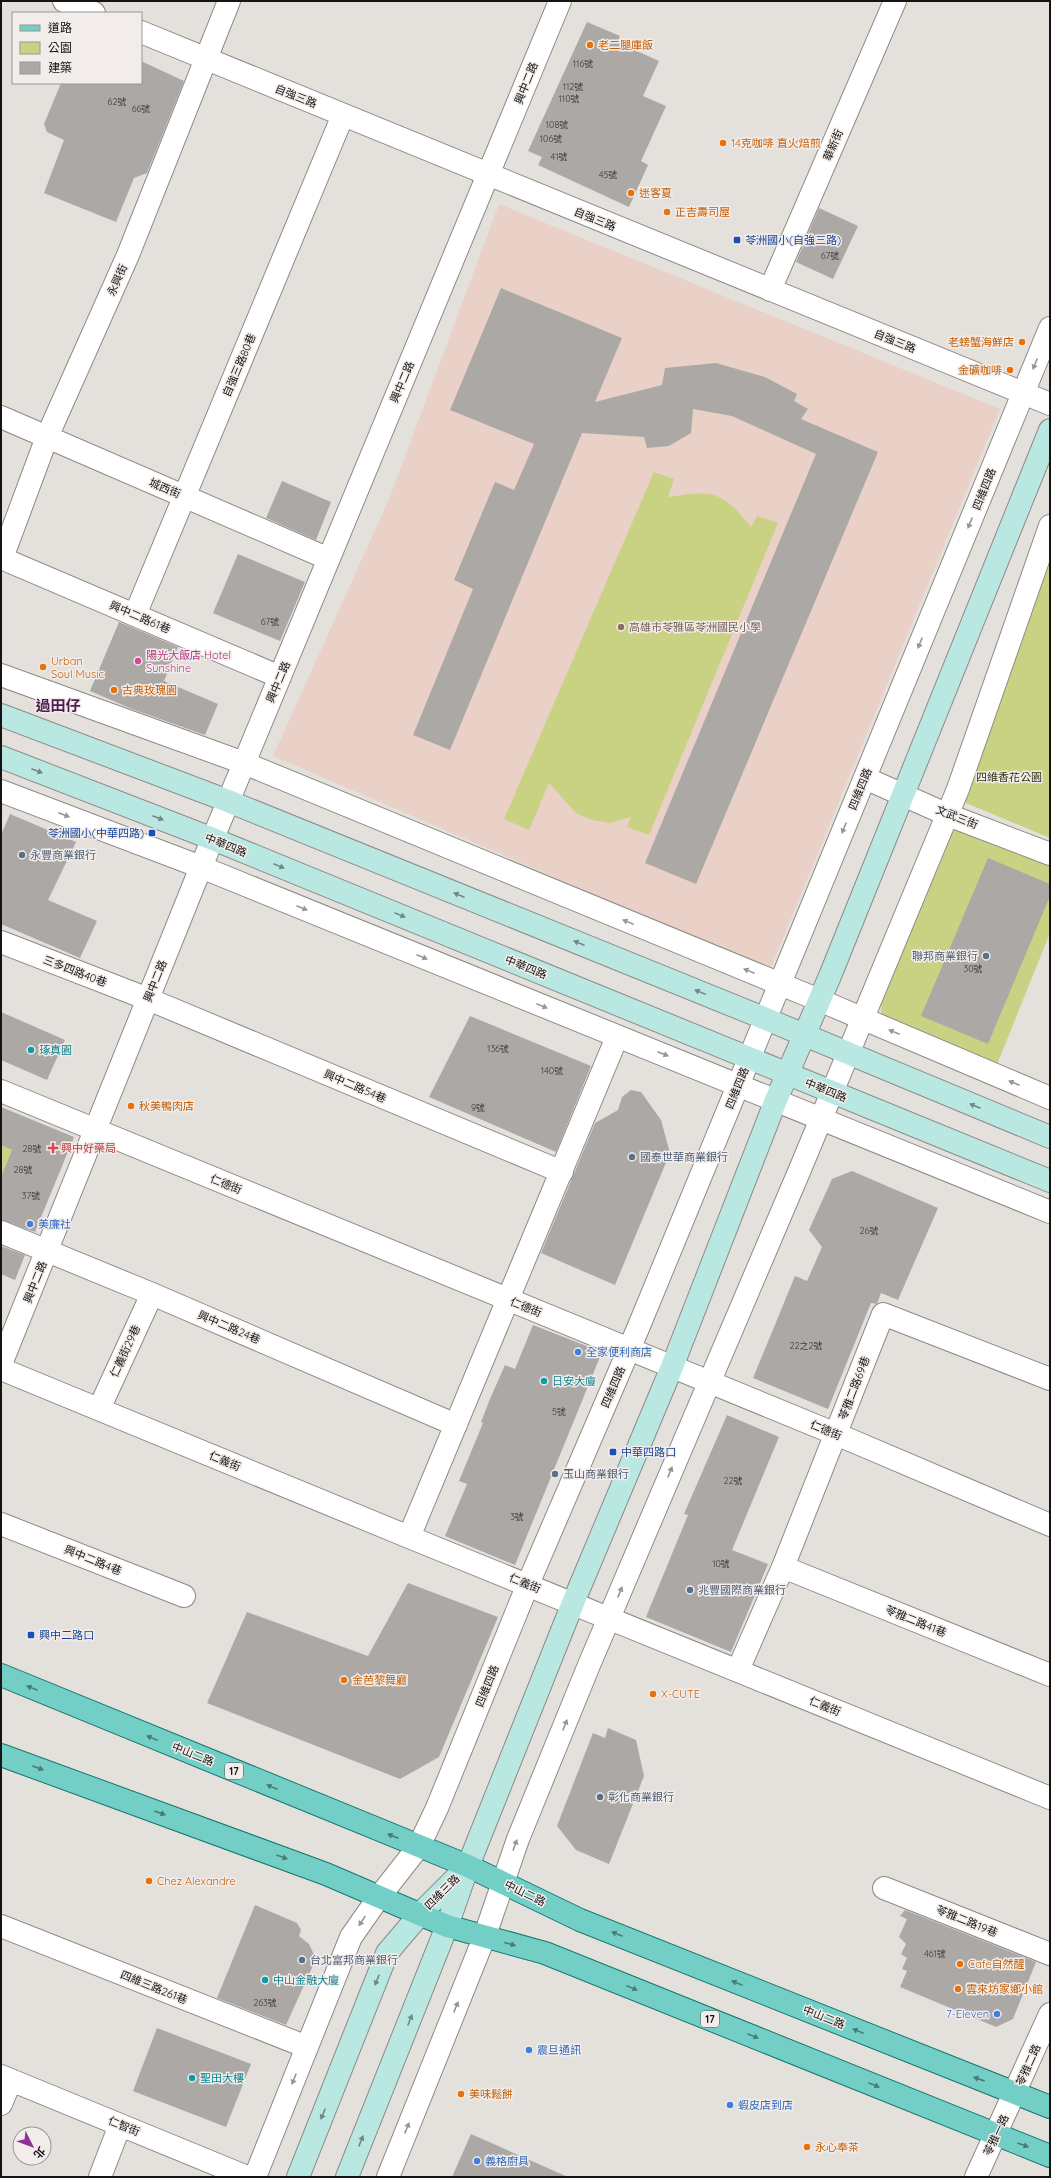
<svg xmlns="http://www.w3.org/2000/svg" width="1051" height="2178" font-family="Quicksand,'Noto Sans TC',sans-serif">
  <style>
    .education { fill: #e9d1c7 }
    .green { fill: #c9d182 }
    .building { fill: #aca8a5 }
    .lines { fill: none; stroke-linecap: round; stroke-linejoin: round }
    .minor-casing { stroke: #8e8a87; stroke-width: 24 }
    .tertiary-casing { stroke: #8e8a87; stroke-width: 24 }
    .secondary-casing { stroke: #8e8a87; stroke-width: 24 }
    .primary-casing { stroke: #15796d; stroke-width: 24 }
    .minor { stroke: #fff; stroke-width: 22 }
    .tertiary { stroke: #fff; stroke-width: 22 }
    .secondary { stroke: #b9e7e2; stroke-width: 22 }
    .primary { stroke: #73cfc5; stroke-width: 22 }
    .oneway { fill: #969595 }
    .oneway2 { fill: #6f8885 }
    .oneway3 { fill: #497b75 }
    .food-dot { fill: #e8710a; stroke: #f2edea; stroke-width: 1.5 }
    .transit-dot { fill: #1a4fb4; stroke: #f2edea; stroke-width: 1.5 }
    .education-dot { fill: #8d6e63; stroke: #f2edea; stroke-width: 1.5 }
    .hotel-dot { fill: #d1479c; stroke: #f2edea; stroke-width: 1.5 }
    .service-dot { fill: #5c6f8a; stroke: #f2edea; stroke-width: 1.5 }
    .culture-dot { fill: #0f9aa8; stroke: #f2edea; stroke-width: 1.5 }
    .health-dot { fill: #e0444e; stroke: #f2edea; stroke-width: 1.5 }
    .shop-dot { fill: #3f7fe0; stroke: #f2edea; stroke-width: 1.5 }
    .labels { text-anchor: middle; stroke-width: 3; stroke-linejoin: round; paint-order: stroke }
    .number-label { font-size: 9px; fill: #3b3938 }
    .shield { fill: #f2edea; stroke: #575554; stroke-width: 1 }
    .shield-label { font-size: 10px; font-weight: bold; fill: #151413 }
    .food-label { font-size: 11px; fill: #c56008; stroke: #f2edea; text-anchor: start }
    .street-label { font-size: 11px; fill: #151413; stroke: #f2edea }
    .transit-label { font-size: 11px; fill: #164399; stroke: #f2edea; text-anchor: start }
    .education-label { font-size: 11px; fill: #785e54; stroke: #f2edea; text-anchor: start }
    .hotel-label { font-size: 11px; fill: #b23c85; stroke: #f2edea; text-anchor: start }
    .park-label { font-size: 11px; fill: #2e310e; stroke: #f2edea }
    .service-label { font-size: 11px; fill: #4e5e75; stroke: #f2edea; text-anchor: start }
    .culture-label { font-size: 11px; fill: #0d838f; stroke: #f2edea; text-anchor: start }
    .health-label { font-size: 11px; fill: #be3a42; stroke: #f2edea; text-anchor: start }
    .shop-label { font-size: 11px; fill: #366cbe; stroke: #f2edea; text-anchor: start }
    .district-label { font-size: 15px; font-weight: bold; fill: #4c1d4f; stroke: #f2edea }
  </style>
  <rect width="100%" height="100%" fill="#e4e0dc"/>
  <path class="education" d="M 499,204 L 1000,409 L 770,970 L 273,756 L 390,497 Z"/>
  <path class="green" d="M 654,472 L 674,479 L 668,497 C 714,490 721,490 751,527 L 757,516 L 778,523 L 649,835 L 627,827 L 631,817 L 611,823 L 592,820 L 576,813 L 549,783 L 529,830 L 504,819 Z
    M 1050,564 L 1050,838 L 966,803 L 959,792 Z
    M 954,823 L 1050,864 L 1050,933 L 996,1067 L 888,1025 L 881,1012 L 882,996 Z
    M 1,1145 L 12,1150 L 1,1177 Z"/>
  <path class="building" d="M 587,22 L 620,36 L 617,42 L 659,61 L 643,96 L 666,106 L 641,161 L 648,165 L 629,207 L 538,165 L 542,157 L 528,151 Z
    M 141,61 L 184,81 L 147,173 L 134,178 L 116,222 L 44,193 L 64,140 L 47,132 L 44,124 L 61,83 L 141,83 Z
    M 819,208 L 858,226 L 833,279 L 796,262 Z
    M 501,288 L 622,338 L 595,402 L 662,385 L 665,368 L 716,363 L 765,377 L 797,394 L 794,401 L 808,409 L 801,419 L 878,452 L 696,884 L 645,863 L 816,454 L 732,416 L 693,409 L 691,433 L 669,446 L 647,448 L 644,437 L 582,433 L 450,750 L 413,735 L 473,589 L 454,580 L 495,482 L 514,490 L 534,444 L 450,410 Z
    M 282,481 L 331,502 L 316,540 L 266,518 Z
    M 238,554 L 305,582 L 280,641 L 213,613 Z
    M 119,622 L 178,647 L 164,681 L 218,704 L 205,735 L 132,709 L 90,691 Z
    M 10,814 L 76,842 L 48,900 L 97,921 L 80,958 L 1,924 L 1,835 Z
    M 988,858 L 1050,884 L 1050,896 L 988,1044 L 921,1016 Z
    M 1,1012 L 65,1040 L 47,1080 L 1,1060 Z
    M 470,1016 L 591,1066 L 556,1152 L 429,1097 Z
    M 631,1090 L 641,1092 L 661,1120 L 670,1153 L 615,1285 L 541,1253 L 595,1123 L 618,1110 L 622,1097 Z
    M 1,1107 L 74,1137 L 35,1232 L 1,1220 L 1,1177 L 12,1150 L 1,1145 Z
    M 852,1171 L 938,1208 L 898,1300 L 881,1293 L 877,1304 L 871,1303 L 828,1409 L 753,1378 L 795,1276 L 807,1281 L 822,1247 L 809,1230 L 832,1179 Z
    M 1,1246 L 25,1255 L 15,1280 L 1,1274 Z
    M 533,1325 L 602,1352 L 515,1565 L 445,1536 L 467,1484 L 459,1481 L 483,1423 L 481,1422 L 490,1399 L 505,1365 L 515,1369 Z
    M 727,1415 L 779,1437 L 732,1550 L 768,1564 L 731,1652 L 646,1617 L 688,1515 L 684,1514 Z
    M 408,1583 L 498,1617 L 439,1757 L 400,1779 L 207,1703 L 247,1612 L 368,1656 Z
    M 608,1728 L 636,1740 L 644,1776 L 609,1864 L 576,1850 L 557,1826 L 593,1733 L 605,1738 Z
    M 255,1905 L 297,1923 L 301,1930 L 299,1936 L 309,1944 L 316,1959 L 286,2025 L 217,1998 Z
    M 905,1910 L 1036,1962 L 1013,2019 L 996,2027 L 900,1987 L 907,1971 L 902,1969 L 907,1958 L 901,1954 L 906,1944 L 899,1937 L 907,1919 L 900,1916 Z
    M 157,2028 L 251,2064 L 226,2127 L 133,2091 Z
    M 471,2134 L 568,2177 L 452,2177 Z"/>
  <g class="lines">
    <g class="minor-casing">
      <path id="minor" d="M 64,1 L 94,13
        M 141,32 L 1050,404
        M 770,290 L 895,1
        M 1,417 L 329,559
        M 1,558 L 280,677
        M 2,558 L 47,437 L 128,255 L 229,1
        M 135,615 L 343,115
        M 865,778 L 948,815 L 1050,854
        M 1,942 L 148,999 L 562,1172
        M 1,1091 L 836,1434 L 1050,1525
        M 1,1232 L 152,1294 L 456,1425
        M 1,1364 L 201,867 L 560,1
        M 1,1369 L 409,1537 L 1050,1798
        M 99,1409 L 152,1294
        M 1,1524 L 184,1596
        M 409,1537 L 617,1037
        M 783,1567 L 1050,1675
        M 738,1670 L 783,1567 L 883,1314 L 1050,1379
        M 884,1888 L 1050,1954
        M 1,1926 L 307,2047
        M 1,2076 L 247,2177
        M 1,2104 L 11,2080
        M 100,2177 L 120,2125"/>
    </g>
    <g class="tertiary-casing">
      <path id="tertiary" d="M 1,675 L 244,763 L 819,1000 L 1050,1098
        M 1,791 L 201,867 L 1050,1212
        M 255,2177 L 351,1937 L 379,1897 L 419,1846 L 437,1808 L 528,1584 L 639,1326 L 1050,328
        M 388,2177 L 484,1938 L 518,1839 L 589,1665 L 801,1167 L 958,789 L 1050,526
        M 976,2177 L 1050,2014"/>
    </g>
    <g class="secondary-casing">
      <path id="secondary" d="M 1,715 L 228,801 L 766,1019 L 1050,1137
        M 1,757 L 213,839 L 1050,1181
        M 298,2177 L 387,1953 L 421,1913 L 464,1870
        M 347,2177 L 447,1926 L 468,1866 L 573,1603 L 672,1367 L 776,1100 L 830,976 L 1050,430"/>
    </g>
    <g class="primary-casing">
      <path id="primary" d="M 1,1675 L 468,1866 L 580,1920 L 1050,2107
        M 1,1755 L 326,1874 L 447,1926 L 545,1953 L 1050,2156"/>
    </g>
    <use href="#minor" class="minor"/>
    <use href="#tertiary" class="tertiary"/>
    <use href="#secondary" class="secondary"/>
    <use href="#primary" class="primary"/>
  </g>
  <defs><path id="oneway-solid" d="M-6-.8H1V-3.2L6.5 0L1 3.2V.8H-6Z"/></defs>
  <g class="oneway">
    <use href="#oneway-solid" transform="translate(1035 364) rotate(112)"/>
    <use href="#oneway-solid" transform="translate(970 523) rotate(112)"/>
    <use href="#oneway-solid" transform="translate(920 643) rotate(112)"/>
    <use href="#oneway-solid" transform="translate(64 815) rotate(21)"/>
    <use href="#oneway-solid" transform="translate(844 828) rotate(112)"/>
    <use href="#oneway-solid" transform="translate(302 908) rotate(22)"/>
    <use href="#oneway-solid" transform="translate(628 922) rotate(-158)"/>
    <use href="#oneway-solid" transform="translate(422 957) rotate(22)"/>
    <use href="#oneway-solid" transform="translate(749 971) rotate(-158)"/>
    <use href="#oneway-solid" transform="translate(542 1006) rotate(22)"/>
    <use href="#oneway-solid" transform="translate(894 1032) rotate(-158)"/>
    <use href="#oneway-solid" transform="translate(663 1054) rotate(21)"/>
    <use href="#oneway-solid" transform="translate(1014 1083) rotate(-157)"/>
    <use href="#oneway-solid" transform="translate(670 1472) rotate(-67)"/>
    <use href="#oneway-solid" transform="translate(620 1592) rotate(-67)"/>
    <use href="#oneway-solid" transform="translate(565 1725) rotate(-68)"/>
    <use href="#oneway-solid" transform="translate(515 1845) rotate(-70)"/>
    <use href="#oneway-solid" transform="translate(362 1921) rotate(124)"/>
    <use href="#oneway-solid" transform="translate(456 2007) rotate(-68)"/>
    <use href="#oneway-solid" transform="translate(294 2079) rotate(112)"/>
    <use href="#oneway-solid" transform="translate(407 2128) rotate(-68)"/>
  </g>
  <g class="oneway2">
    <use href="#oneway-solid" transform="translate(37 771) rotate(21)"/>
    <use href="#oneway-solid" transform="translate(158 818) rotate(21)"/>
    <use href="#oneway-solid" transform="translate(279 866) rotate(22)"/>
    <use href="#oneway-solid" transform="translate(459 895) rotate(-158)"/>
    <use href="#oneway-solid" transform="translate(400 915) rotate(22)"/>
    <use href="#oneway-solid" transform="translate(579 943) rotate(-158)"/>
    <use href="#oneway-solid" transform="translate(700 992) rotate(-158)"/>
    <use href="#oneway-solid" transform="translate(975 1106) rotate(-157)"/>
    <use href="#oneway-solid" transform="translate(377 1980) rotate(112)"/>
    <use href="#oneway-solid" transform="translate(410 2020) rotate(-68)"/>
    <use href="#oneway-solid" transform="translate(323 2114) rotate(112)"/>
    <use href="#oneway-solid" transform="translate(361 2141) rotate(-68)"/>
  </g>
  <g class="oneway3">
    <use href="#oneway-solid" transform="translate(32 1688) rotate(-158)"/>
    <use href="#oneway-solid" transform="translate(152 1738) rotate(-158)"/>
    <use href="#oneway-solid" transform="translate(38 1768) rotate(20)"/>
    <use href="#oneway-solid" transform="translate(272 1787) rotate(-158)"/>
    <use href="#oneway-solid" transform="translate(160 1813) rotate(20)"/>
    <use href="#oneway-solid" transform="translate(393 1836) rotate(-159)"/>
    <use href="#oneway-solid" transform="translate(282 1857) rotate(20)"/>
    <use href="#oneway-solid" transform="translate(617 1934) rotate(-158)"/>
    <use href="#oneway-solid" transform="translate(510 1944) rotate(15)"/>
    <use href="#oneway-solid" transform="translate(737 1983) rotate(-158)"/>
    <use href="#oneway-solid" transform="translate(632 1988) rotate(22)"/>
    <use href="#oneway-solid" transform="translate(858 2031) rotate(-158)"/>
    <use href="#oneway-solid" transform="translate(753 2036) rotate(22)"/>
    <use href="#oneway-solid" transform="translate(979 2079) rotate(-160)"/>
    <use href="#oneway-solid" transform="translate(874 2085) rotate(22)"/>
    <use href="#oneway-solid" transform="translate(1023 2145) rotate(20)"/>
  </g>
  <g class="food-dot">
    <circle cx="590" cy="45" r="4"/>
    <circle cx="723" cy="143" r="4"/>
    <circle cx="631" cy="193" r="4"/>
    <circle cx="667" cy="212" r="4"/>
    <circle cx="1022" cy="342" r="4"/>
    <circle cx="1010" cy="370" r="4"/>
    <circle cx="43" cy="667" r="4"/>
    <circle cx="114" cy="690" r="4"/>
    <circle cx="131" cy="1106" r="4"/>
    <circle cx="344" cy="1680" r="4"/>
    <circle cx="653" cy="1694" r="4"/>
    <circle cx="149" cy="1881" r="4"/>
    <circle cx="960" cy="1964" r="4"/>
    <circle cx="958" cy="1989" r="4"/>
    <circle cx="461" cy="2094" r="4"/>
    <circle cx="807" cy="2147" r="4"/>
  </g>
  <g class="transit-dot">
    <rect x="733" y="236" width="8" height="8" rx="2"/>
    <rect x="148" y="829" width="8" height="8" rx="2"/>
    <rect x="609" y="1448" width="8" height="8" rx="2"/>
    <rect x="27" y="1631" width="8" height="8" rx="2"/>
  </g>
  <circle class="education-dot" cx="621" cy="627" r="4"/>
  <circle class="hotel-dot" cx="138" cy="661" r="4"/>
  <g class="service-dot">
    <circle cx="22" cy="855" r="4"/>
    <circle cx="986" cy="956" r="4"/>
    <circle cx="632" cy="1157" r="4"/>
    <circle cx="555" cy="1474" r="4"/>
    <circle cx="690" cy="1590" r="4"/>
    <circle cx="600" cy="1797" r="4"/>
    <circle cx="302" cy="1960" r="4"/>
  </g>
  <g class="culture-dot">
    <circle cx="31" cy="1050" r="4"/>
    <circle cx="544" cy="1381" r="4"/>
    <circle cx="265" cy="1980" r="4"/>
    <circle cx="192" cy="2078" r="4"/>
  </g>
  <path class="health-dot" d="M51 1142h4v4h4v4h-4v4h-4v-4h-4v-4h4z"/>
  <g class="shop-dot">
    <circle cx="30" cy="1224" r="4"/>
    <circle cx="578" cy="1352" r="4"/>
    <circle cx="997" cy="2014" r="4"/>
    <circle cx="529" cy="2050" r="4"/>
    <circle cx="730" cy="2105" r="4"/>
    <circle cx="477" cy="2161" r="4"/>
  </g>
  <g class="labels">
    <g class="number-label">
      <text x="583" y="67">116號</text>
      <text x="573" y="90">112號</text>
      <text x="569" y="102">110號</text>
      <text x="117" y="105">62號</text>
      <text x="141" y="112">66號</text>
      <text x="557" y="128">108號</text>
      <text x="551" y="142">106號</text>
      <text x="559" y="160">41號</text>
      <text x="608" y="178">45號</text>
      <text x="830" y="259">67號</text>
      <text x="270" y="625">67號</text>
      <text x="973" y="972">30號</text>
      <text x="498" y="1052">136號</text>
      <text x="552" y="1074">140號</text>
      <text x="478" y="1111">9號</text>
      <text x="32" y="1152">28號</text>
      <text x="23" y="1173">28號</text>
      <text x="31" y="1199">37號</text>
      <text x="869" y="1234">26號</text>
      <text x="806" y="1349">22之2號</text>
      <text x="559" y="1415">5號</text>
      <text x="733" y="1484">22號</text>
      <text x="517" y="1520">3號</text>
      <text x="721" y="1567">10號</text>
      <text x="935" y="1957">461號</text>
      <text x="265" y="2006">263號</text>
    </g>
    <g class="shield">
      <rect x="225" y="1763" width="18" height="16" rx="3"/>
      <rect x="701" y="2011" width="18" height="16" rx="3"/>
    </g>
    <g class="shield-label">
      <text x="234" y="1775">17</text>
      <text x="710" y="2023">17</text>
    </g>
    <g class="food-label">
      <text x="598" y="49">老二腿庫飯</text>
      <text x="731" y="147">14克咖啡 直火焙煎</text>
      <text x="639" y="197">迷客夏</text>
      <text x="675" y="216">正吉壽司屋</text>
      <text x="1014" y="346" text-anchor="end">老螃蟹海鮮店</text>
      <text x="1002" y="374" text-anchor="end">金礦咖啡</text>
      <text x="51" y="665">Urban<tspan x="51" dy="13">Soul Music</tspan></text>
      <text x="122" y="694">古典玫瑰園</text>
      <text x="139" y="1110">秋美鴨肉店</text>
      <text x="352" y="1684">金芭黎舞廳</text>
      <text x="661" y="1698">X-CUTE</text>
      <text x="157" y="1885">Chez Alexandre</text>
      <text x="968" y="1968">Cafe自然醒</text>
      <text x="966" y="1993">雲來坊家鄉小館</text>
      <text x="469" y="2098">美味鬆餅</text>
      <text x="815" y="2151">永心奉茶</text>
    </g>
    <g class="street-label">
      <text transform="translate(526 83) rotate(-68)" y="4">興中二路</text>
      <text transform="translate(296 96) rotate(22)" y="4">自強三路</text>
      <text transform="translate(833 145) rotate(-67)" y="4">華新街</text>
      <text transform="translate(595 219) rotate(22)" y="4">自強三路</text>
      <text transform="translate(117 280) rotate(-66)" y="4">永興街</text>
      <text transform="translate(895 341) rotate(22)" y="4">自強三路</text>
      <text transform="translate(239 365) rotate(-67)" y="4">自強三路80巷</text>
      <text transform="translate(402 382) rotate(-67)" y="4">興中二路</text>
      <text transform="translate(165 488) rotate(23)" y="4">城西街</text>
      <text transform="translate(984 489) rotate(-68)" y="4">四維四路</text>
      <text transform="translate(140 617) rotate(23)" y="4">興中二路61巷</text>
      <text transform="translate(278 682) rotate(-67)" y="4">興中二路</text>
      <text transform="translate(860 789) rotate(-68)" y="4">四維四路</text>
      <text transform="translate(957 817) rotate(22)" y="4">文武三街</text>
      <text transform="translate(226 845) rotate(22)" y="4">中華四路</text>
      <text transform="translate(526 967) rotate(22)" y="4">中華四路</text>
      <text transform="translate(75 971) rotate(21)" y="4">三多四路40巷</text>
      <text transform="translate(155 981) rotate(-68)" y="4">興中二路</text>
      <text transform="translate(355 1086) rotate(23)" y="4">興中二路54巷</text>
      <text transform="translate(737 1088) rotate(-68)" y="4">四維四路</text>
      <text transform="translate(826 1090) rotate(22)" y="4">中華四路</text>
      <text transform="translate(226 1184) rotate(22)" y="4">仁德街</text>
      <text transform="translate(35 1282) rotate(-68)" y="4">興中二路</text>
      <text transform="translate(526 1307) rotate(22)" y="4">仁德街</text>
      <text transform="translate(229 1327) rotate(23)" y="4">興中二路24巷</text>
      <text transform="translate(125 1351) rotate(-65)" y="4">仁義街29巷</text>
      <text transform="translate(613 1387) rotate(-67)" y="4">四維四路</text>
      <text transform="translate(854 1388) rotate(-69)" y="4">苓雅二路69巷</text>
      <text transform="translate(826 1430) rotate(23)" y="4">仁德街</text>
      <text transform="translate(225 1461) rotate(23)" y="4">仁義街</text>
      <text transform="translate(93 1560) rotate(22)" y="4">興中二路4巷</text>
      <text transform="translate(525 1583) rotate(22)" y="4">仁義街</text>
      <text transform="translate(916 1621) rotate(22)" y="4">苓雅二路41巷</text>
      <text transform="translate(487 1686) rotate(-68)" y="4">四維四路</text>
      <text transform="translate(825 1706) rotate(22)" y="4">仁義街</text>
      <text transform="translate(193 1754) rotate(22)" y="4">中山二路</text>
      <text transform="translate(442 1892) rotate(-45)" y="4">四維三路</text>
      <text transform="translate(525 1893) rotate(26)" y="4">中山二路</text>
      <text transform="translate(967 1921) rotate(22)" y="4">苓雅二路19巷</text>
      <text transform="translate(154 1987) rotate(22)" y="4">四維三路261巷</text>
      <text transform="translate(824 2017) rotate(22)" y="4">中山二路</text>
      <text transform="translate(1028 2065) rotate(-66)" y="4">苓雅二路</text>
      <text transform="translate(124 2126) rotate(22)" y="4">仁智街</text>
      <text transform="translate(996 2135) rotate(-65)" y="4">苓雅一路</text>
    </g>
    <g class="transit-label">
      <text x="745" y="244">苓洲國小(自強三路)</text>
      <text x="144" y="837" text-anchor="end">苓洲國小(中華四路)</text>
      <text x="621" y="1456">中華四路口</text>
      <text x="39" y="1639">興中二路口</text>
    </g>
    <g class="education-label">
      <text x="629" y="631">高雄市苓雅區苓洲國民小學</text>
    </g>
    <g class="hotel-label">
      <text x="146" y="659">陽光大飯店 Hotel<tspan x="146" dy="13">Sunshine</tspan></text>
    </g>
    <g class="park-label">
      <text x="1009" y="781">四維香花公園</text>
    </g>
    <g class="service-label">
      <text x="30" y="859">永豐商業銀行</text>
      <text x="978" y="960" text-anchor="end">聯邦商業銀行</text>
      <text x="640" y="1161">國泰世華商業銀行</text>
      <text x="563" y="1478">玉山商業銀行</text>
      <text x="698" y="1594">兆豐國際商業銀行</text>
      <text x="608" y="1801">彰化商業銀行</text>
      <text x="310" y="1964">台北富邦商業銀行</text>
    </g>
    <g class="culture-label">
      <text x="39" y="1054">琢真園</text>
      <text x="552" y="1385">日安大廈</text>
      <text x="273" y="1984">中山金融大廈</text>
      <text x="200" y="2082">聖田大樓</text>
    </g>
    <g class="health-label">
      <text x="61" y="1152">興中好藥局</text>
    </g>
    <g class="shop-label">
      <text x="38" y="1228">美廉社</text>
      <text x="586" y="1356">全家便利商店</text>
      <text x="989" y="2018" text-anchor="end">7-Eleven</text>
      <text x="537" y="2054">震旦通訊</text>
      <text x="738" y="2109">蝦皮店到店</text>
      <text x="485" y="2165">義格廚具</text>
    </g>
    <g class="district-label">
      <text x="58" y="711">過田仔</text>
    </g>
  </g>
  <rect width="1051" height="2178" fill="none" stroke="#151413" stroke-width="4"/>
  <rect x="12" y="12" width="130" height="72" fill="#f2edea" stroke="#9a9694"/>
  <rect x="20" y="25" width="20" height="6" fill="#73cfc5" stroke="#9a9694"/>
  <text x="48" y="32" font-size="12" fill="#151413">道路</text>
  <rect x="20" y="42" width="20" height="12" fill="#c9d182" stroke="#9a9694"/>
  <text x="48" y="52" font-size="12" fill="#151413">公園</text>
  <rect x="20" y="62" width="20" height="12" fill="#aca8a5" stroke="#9a9694"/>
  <text x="48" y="72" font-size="12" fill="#151413">建築</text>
  <g transform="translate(32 2146) rotate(132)"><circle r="19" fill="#f2edea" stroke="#9a9694"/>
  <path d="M0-3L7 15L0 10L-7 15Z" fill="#913098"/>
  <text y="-6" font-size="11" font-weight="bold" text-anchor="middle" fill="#151413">北</text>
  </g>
</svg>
